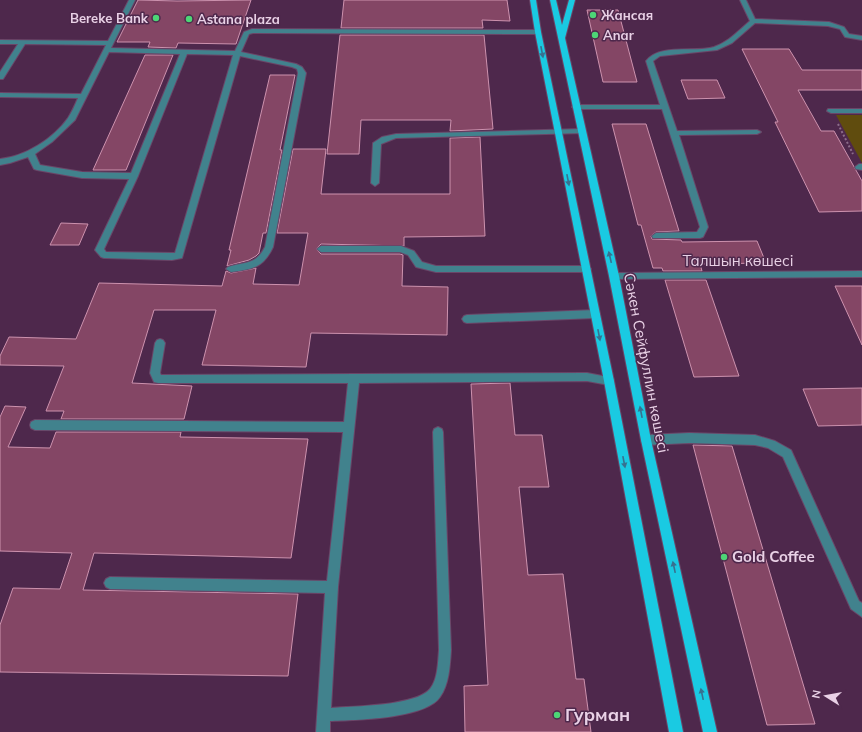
<svg xmlns="http://www.w3.org/2000/svg" width="862" height="732" font-family="Mulish,sans-serif">
  <style>
    .green { fill: #604c0e }
    .building { fill: #844665; stroke: #cd92ae }
    .lines { fill: none; stroke-linecap: round; stroke-linejoin: round }
    .minor-casing { stroke: #6a4668; stroke-width: 2 }
    .major-casing { stroke: #6a4668; stroke-width: 2 }
    .path { stroke: #8d6d8b; stroke-width: 2; stroke-dasharray: 2 2; stroke-linecap: butt }
    .minor { fill: #41828d; fill-rule: evenodd }
    .major { fill: #1acae2; fill-rule: evenodd }
    .oneway { fill: #377190 }
    .poi-dot { fill: #4dd676; stroke: #4e284c; stroke-width: 1.5 }
    .labels { text-anchor: middle; stroke-width: 3; stroke-linejoin: round; paint-order: stroke }
    .far-poi-label { font-size: 13px; font-weight: bold; fill: #e9d1e6; stroke: #4e284c; text-anchor: start }
    .street-label { font-size: 15px; fill: #e9d1e6; stroke: #4e284c }
    .poi-label { font-size: 15px; font-weight: bold; fill: #e9d1e6; stroke: #4e284c; text-anchor: start }
    .near-poi-label { font-size: 18px; font-weight: bold; fill: #e9d1e6; stroke: #4e284c; text-anchor: start }
  </style>
  <rect width="100%" height="100%" fill="#4e284c"/>
  <path class="green" d="M 836,115 L 862,115 L 862,163 Z"/>
  <path class="building" d="M 138,0 L 177,1 L 251,0 L 236,44 L 178,43 L 176,48 L 148,47 L 150,42 L 117,42 Z
    M 344,0 L 507,0 L 510,21 L 482,20 L 483,28 L 341,28 Z
    M 587,10 L 618,10 L 637,82 L 603,82 Z
    M 340,35 L 484,35 L 493,129 L 450,131 L 451,120 L 361,120 L 359,154 L 327,154 Z
    M 742,49 L 789,49 L 802,70 L 862,70 L 862,90 L 798,90 L 821,131 L 834,131 L 862,181 L 862,211 L 819,212 L 775,122 L 778,122 Z
    M 145,55 L 173,55 L 126,170 L 93,170 Z
    M 270,75 L 295,75 L 280,150 L 282,150 L 266,233 L 263,233 L 259,253 L 256,256 L 249,260 L 227,266 L 231,250 L 229,250 Z
    M 681,80 L 717,80 L 725,98 L 688,99 Z
    M 612,124 L 646,124 L 679,231 L 656,232 L 651,236 L 652,239 L 681,240 L 682,242 L 757,241 L 766,263 L 700,264 L 702,271 L 663,271 L 662,268 L 653,268 L 641,225 L 638,225 Z
    M 480,137 L 485,236 L 404,237 L 404,246 L 321,244 L 316,249 L 321,254 L 400,254 L 403,255 L 402,286 L 448,287 L 447,335 L 311,333 L 306,367 L 202,365 L 216,310 L 154,310 L 132,383 L 192,386 L 184,419 L 61,419 L 64,411 L 46,411 L 64,366 L 0,365 L 0,356 L 9,337 L 76,339 L 99,283 L 222,286 L 226,271 L 231,273 L 256,268 L 253,284 L 299,285 L 308,233 L 277,233 L 293,149 L 326,149 L 321,194 L 450,194 L 450,138 Z
    M 61,223 L 88,224 L 79,245 L 50,245 Z
    M 665,280 L 706,280 L 739,376 L 694,377 Z
    M 835,286 L 862,286 L 862,345 Z
    M 510,383 L 515,435 L 542,435 L 549,487 L 519,487 L 528,575 L 563,574 L 576,679 L 584,679 L 591,732 L 465,732 L 464,686 L 488,685 L 471,384 Z
    M 862,388 L 862,425 L 818,426 L 803,389 Z
    M 5,406 L 26,407 L 8,447 L 50,448 L 56,432 L 181,432 L 180,437 L 308,439 L 291,558 L 94,553 L 83,590 L 298,594 L 288,676 L 0,672 L 0,625 L 13,588 L 60,589 L 72,553 L 0,551 L 0,417 Z
    M 693,445 L 732,446 L 815,724 L 767,725 Z"/>
  <g class="lines">
    <g class="minor-casing">
      <path id="minor" d="M 129,0 L 135,0 L 111,48 L 235,51 L 244,32 L 252,29 L 538,30 L 541,32 L 538,34 L 253,33 L 249,34 L 241,52 L 296,64 L 302,67 L 306,73 L 273,247 C 263,268 253,269 231,272 L 226,269 L 228,267 C 245,261 255,266 265,247 L 298,73 L 297,69 L 292,67 L 240,56 L 182,258 L 172,260 L 104,258 L 101,257 L 95,250 L 129,179 L 82,178 L 37,170 L 34,169 L 28,157 L 10,163 L 0,165 L 0,159 C 26,156 53,139 68,118 C 72,112 75,105 78,98 L 0,97 L 0,93 L 81,94 L 106,45 L 25,44 L 3,79 L 0,79 L 0,72 L 18,44 L 0,44 L 0,40 L 108,41 ZM 109,52 L 180,54 L 131,173 L 82,172 L 40,165 L 35,154 L 52,142 L 75,120 ZM 187,54 L 233,55 L 175,253 L 106,252 L 104,249 L 138,176 Z
        M 740,0 L 746,0 L 755,19 L 829,22 L 844,27 L 849,34 L 862,36 L 862,40 L 845,37 L 840,29 L 828,26 L 755,23 L 732,43 L 717,50 L 660,56 L 653,61 L 677,131 L 757,130 L 761,132 L 757,134 L 679,135 L 708,227 L 703,237 L 700,238 L 653,238 L 652,236 L 656,233 L 697,232 L 700,227 L 662,109 L 576,109 L 572,107 L 576,105 L 660,105 L 646,61 C 660,43 694,53 714,47 C 729,42 739,30 750,21 Z
        M 828,109 L 862,109 L 862,113 L 831,113 L 827,111 Z
        M 581,129 L 584,129 L 584,133 L 396,138 L 381,144 L 379,183 L 375,186 L 371,183 L 373,143 L 382,137 L 396,134 Z
        M 859,164 L 862,164 L 862,170 L 856,169 L 855,167 Z
        M 321,246 L 401,246 L 414,251 L 422,262 L 436,266 L 586,266 L 591,269 L 586,272 L 436,272 L 416,267 L 408,255 L 400,252 L 321,252 L 317,249 Z
        M 862,271 L 862,277 L 614,279 L 609,276 L 614,273 Z
        M 595,310 L 598,311 L 600,314 L 598,317 L 595,318 L 467,323 L 464,322 L 462,319 L 464,316 L 467,315 Z
        M 160,339 L 163,340 L 165,343 L 160,373 L 161,375 L 587,373 L 613,378 L 614,381 L 613,384 L 609,385 L 587,381 L 359,383 L 338,587 L 331,708 C 353,706 416,706 430,689 C 438,679 438,662 439,650 L 433,432 L 434,429 L 438,427 L 442,429 L 443,432 L 451,650 C 450,666 449,684 440,697 C 425,719 355,720 330,721 L 330,732 L 316,732 L 325,593 L 110,589 L 106,587 L 104,583 L 106,579 L 110,577 L 327,581 L 343,432 L 35,430 L 31,428 L 30,425 L 31,422 L 35,420 L 344,422 L 348,383 L 158,383 L 154,382 L 150,373 L 155,343 L 157,340 Z
        M 689,433 L 755,435 L 775,441 L 791,450 L 859,601 L 862,603 L 862,617 L 851,609 L 783,457 L 768,448 L 755,445 L 689,443 L 646,445 L 642,443 L 641,440 L 642,437 L 646,435 Z"/>
    </g>
    <g class="major-casing">
      <path id="major" d="M 530,0 L 536,0 L 541,32 L 614,381 L 683,732 L 669,732 L 604,381 L 535,32 Z
        M 550,0 L 556,0 L 562,25 L 569,0 L 575,0 L 565,38 L 619,276 L 651,440 L 717,732 L 703,732 L 641,440 L 609,276 Z"/>
    </g>
    <path class="path" d="M 838,124 L 853,154"/>
    <use href="#minor" class="minor"/>
    <use href="#major" class="major"/>
  </g>
  <defs><path id="oneway-solid" d="M-6-.8H1V-3.2L6.5 0L1 3.2V.8H-6Z"/></defs>
  <g class="oneway">
    <use href="#oneway-solid" transform="translate(542 52) rotate(79)"/>
    <use href="#oneway-solid" transform="translate(568 180) rotate(79)"/>
    <use href="#oneway-solid" transform="translate(610 257) rotate(-103)"/>
    <use href="#oneway-solid" transform="translate(599 335) rotate(79)"/>
    <use href="#oneway-solid" transform="translate(641 412) rotate(-101)"/>
    <use href="#oneway-solid" transform="translate(624 462) rotate(79)"/>
    <use href="#oneway-solid" transform="translate(674 567) rotate(-102)"/>
    <use href="#oneway-solid" transform="translate(702 694) rotate(-102)"/>
  </g>
  <g class="poi-dot">
    <circle cx="593" cy="15" r="4"/>
    <circle cx="156" cy="18" r="4"/>
    <circle cx="189" cy="19" r="4"/>
    <circle cx="595" cy="35" r="4"/>
    <circle cx="724" cy="557" r="4"/>
    <circle cx="557" cy="715" r="4"/>
  </g>
  <g class="labels">
    <g class="far-poi-label">
      <text x="601" y="20">Жансая</text>
      <text x="148" y="23" text-anchor="end">Bereke Bank</text>
      <text x="197" y="24">Astana plaza</text>
      <text x="603" y="40">Anar</text>
    </g>
    <g class="street-label">
      <text x="738" y="266">Талшын көшесі</text>
      <text transform="translate(646 363) rotate(79)" y="5">Сәкен Сейфуллин көшесі</text>
    </g>
    <g class="poi-label">
      <text x="732" y="562">Gold Coffee</text>
    </g>
    <g class="near-poi-label">
      <text x="565" y="721">Гурман</text>
    </g>
  </g>
  <g transform="translate(826 696) rotate(281)" stroke="#4e284c" stroke-width="3" paint-order="stroke">
  <path d="M0-3L7 15L0 10L-7 15Z" fill="#e9d1e6"/>
  <text y="-6" font-size="11" font-weight="bold" text-anchor="middle" fill="#e9d1e6">N</text>
  </g>
</svg>
